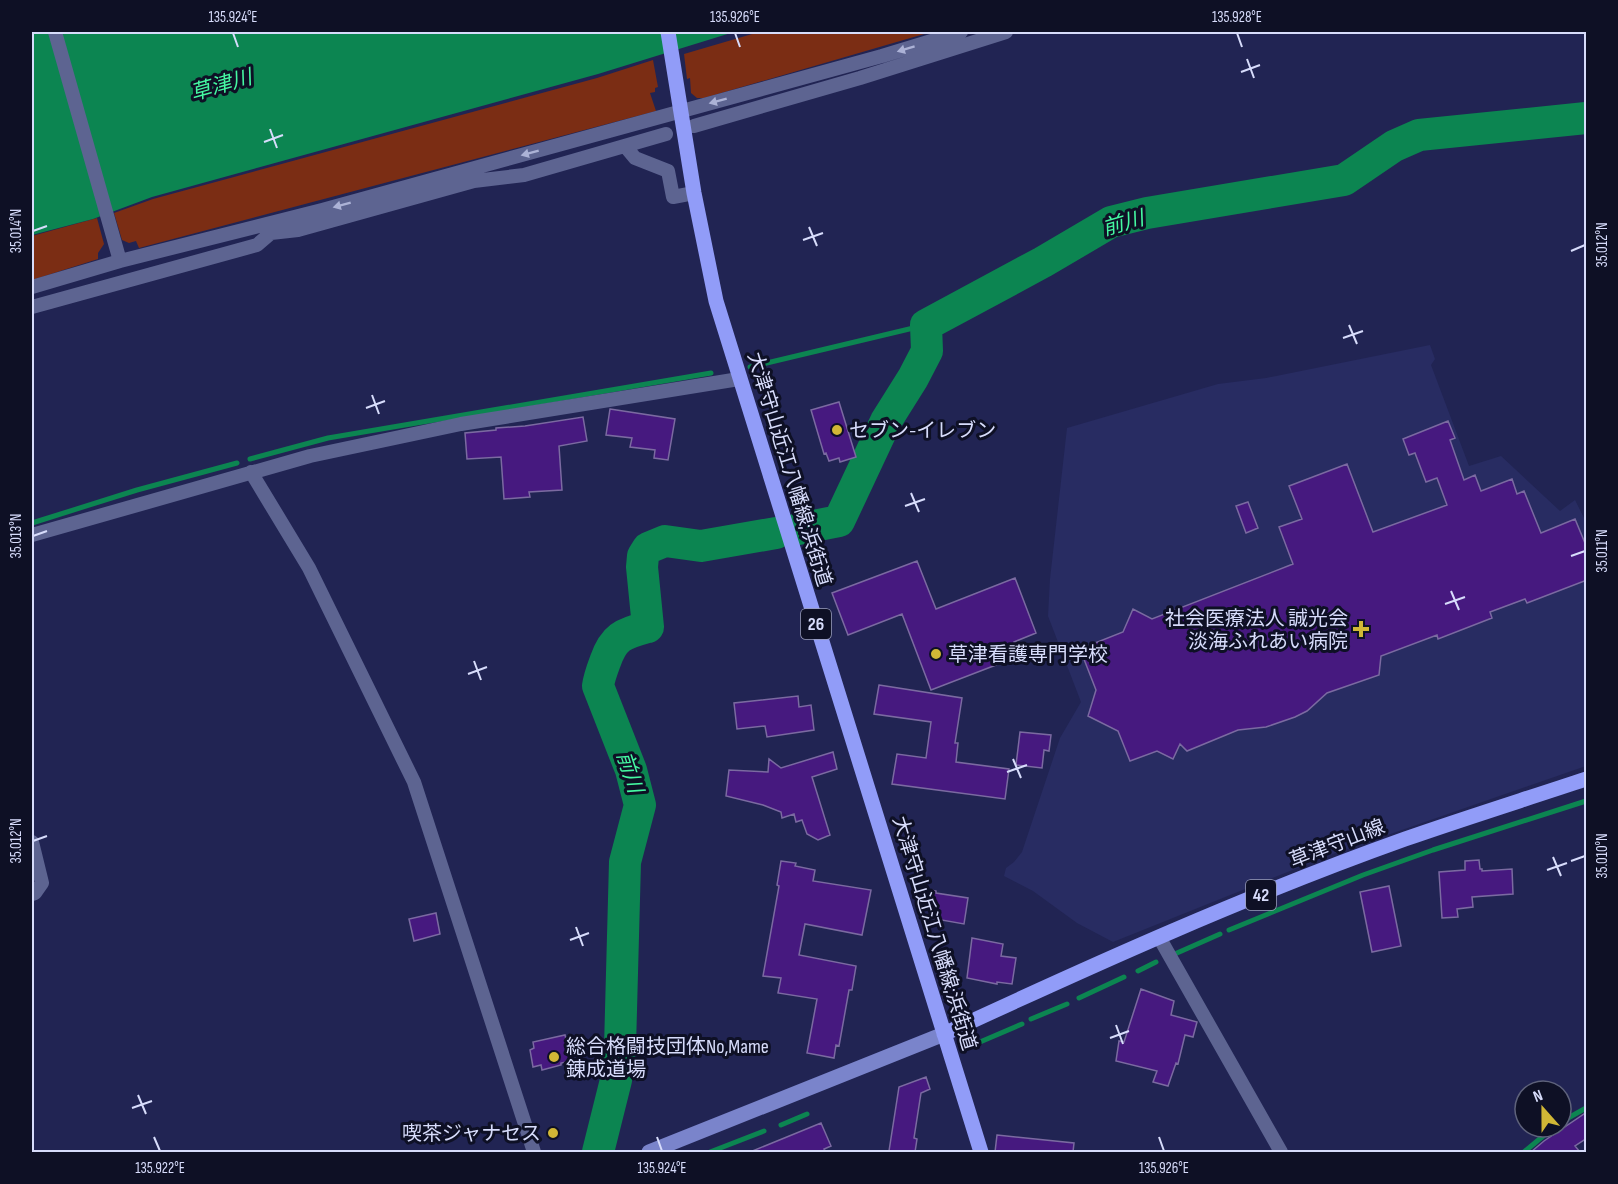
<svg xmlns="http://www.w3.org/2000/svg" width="1618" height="1184" font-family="'Sofia Sans Condensed','Noto Sans JP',sans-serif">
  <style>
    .built { fill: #282c62 }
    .green { fill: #7b2d14 }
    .water { fill: #0c8551 }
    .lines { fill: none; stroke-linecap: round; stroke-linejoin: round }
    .stream { stroke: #0c8551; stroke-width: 5 }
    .river { stroke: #0c8551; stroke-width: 32 }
    .building { fill: #46197f; stroke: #7b6aa1; stroke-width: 1.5 }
    .street { stroke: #5d6491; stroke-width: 14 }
    .secondary { stroke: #7a84cb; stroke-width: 15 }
    .primary { stroke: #919cf8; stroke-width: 15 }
    .oneway { fill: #acb2d6 }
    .ticks { fill: none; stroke: #d7dcfb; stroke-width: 2 }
    .poi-dot { fill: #d1b736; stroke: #0e1025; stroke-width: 2 }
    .labels { text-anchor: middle; stroke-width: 6; stroke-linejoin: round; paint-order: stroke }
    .shield { fill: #0e1025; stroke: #9b9fbb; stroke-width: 1.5 }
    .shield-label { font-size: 18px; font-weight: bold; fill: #d7dcfb }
    .poi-label { font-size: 20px; fill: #d7dcfb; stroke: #0e1025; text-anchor: start }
    .street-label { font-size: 20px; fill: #d7dcfb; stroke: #0e1025 }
    .water-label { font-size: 21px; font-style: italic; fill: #45f9a2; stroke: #0e1025 }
    .neatline { fill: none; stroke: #d7dcfb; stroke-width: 2 }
    .ticks-label { font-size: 15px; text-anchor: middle; fill: #d7dcfb }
  </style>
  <rect width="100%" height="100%" fill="#212453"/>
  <path class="built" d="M 1430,345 L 1435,359 L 1431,365 L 1469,466 L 1501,456 L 1560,511 L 1575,500 L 1586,522 L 1586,766 L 1330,855 L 1113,942 L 1077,923 L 1033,891 L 1004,876 L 1006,868 L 1014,862 L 1022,852 L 1060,738 L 1081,702 L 1048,616 L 1050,579 L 1067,428 L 1218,384 L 1266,378 Z"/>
  <path class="green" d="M 759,32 L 931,32 L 704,98 L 697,98 L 691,93 L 690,78 L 687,79 L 684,54 Z
    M 653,60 L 658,87 L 655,88 L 655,92 L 650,93 L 656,111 L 139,248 L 136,241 L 129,243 L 122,240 L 114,213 L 153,199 L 597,78 Z
    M 97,218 L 104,244 L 98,253 L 98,259 L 32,280 L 32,236 Z"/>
  <path class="water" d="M 32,32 L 734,32 L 598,74 L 152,197 L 93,219 L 32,235 Z"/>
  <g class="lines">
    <path class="stream" d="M 750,367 L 926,325
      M 250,459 L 328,438 L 711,373
      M 32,523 L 137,490 L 237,463
      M 1229,930 L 1363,875 L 1433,850 L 1586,801
      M 1177,953 L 1220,934
      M 1138,971 L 1156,962
      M 1079,998 L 1124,977
      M 1031,1019 L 1067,1004
      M 980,1042 L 1022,1024
      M 1561,1122 L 1586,1108
      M 781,1125 L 807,1114
      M 710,1152 L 764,1131
      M 1524,1152 L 1554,1127"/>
    <path class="river" d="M 798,529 L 839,521 L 886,421 L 913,378 L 927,351 L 926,325 L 1043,262 L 1111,222 L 1147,213 L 1344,180 L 1394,146 L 1419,135 L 1586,118
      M 598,1152 L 616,1080 L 620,1047 L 625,862 L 640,805 L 631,770 L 598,686 C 599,678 602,670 605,662 C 614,636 623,634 648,627 L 642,567 L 643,556 L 648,548 L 665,541 L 701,546 L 776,533"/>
  </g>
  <path class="building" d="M 839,402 L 856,457 L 840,462 L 839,458 L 829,461 L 826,453 L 824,454 L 811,410 Z
    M 610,409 L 675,419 L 668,460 L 654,458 L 655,450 L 630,447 L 632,438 L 606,435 Z
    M 583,417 L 587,441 L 559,446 L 562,490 L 529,492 L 530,497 L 504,499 L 501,457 L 467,459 L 465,433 L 496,430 L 496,428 L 525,426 Z
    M 1448,421 L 1455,438 L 1450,440 L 1464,480 L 1475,475 L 1481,491 L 1512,479 L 1517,494 L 1524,491 L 1541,533 L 1575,519 L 1587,548 L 1587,580 L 1527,603 L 1525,599 L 1490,612 L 1492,618 L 1438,639 L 1437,635 L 1381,656 L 1379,675 L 1327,693 L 1307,711 L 1295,717 L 1266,727 L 1238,730 L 1187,751 L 1180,744 L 1173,759 L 1157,751 L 1130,761 L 1118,731 L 1088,716 L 1096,690 L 1080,649 L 1123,632 L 1133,609 L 1152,619 L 1293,564 L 1279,527 L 1302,519 L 1289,486 L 1347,464 L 1373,532 L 1447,505 L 1437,478 L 1426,482 L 1415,453 L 1409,455 L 1403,439 Z
    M 1248,502 L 1258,528 L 1246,533 L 1236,506 Z
    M 917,561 L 936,609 L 1015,578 L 1036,633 L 1014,642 L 1018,652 L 995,662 L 996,665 L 931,690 L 902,614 L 848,635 L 832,593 Z
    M 879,685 L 962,698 L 955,743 L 958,743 L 956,762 L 1009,769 L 1005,799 L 892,784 L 897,754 L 926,758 L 931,722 L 874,714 Z
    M 798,696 L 799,707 L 811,705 L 814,730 L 767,737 L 765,726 L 737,729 L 734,703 Z
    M 1020,732 L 1051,735 L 1049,751 L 1044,750 L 1042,768 L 1016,765 Z
    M 833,752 L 837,769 L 812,777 L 830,835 L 818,840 L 807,834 L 802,820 L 796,822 L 794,814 L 782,818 L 781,812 L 763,805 L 726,796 L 729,770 L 768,772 L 769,759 L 781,768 Z
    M 1479,860 L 1480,869 L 1482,869 L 1482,871 L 1512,869 L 1513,894 L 1472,897 L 1473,907 L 1457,909 L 1458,917 L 1442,918 L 1439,872 L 1465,870 L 1465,861 Z
    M 781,861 L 796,863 L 795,866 L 815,870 L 813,881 L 871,890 L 862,935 L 805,924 L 799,955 L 856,966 L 852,990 L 849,990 L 839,1046 L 836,1045 L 834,1058 L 807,1053 L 817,999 L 778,993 L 781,978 L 763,976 L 779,886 L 777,885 Z
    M 1389,886 L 1401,946 L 1372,952 L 1360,892 Z
    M 917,887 L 936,891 L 936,893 L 968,898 L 964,924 L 930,918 L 932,910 L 917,907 Z
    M 436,913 L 440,934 L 414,941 L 409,919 Z
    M 972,938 L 1003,944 L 1001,956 L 1016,958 L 1012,984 L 997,982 L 997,984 L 967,978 Z
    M 1141,989 L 1174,1001 L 1171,1015 L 1197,1022 L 1193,1037 L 1185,1035 L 1178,1064 L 1176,1063 L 1168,1086 L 1153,1082 L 1157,1071 L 1116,1061 L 1119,1041 L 1124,1042 Z
    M 565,1035 L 571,1061 L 561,1063 L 561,1065 L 542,1070 L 541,1065 L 533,1067 L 530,1050 L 534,1048 L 533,1042 Z
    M 926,1077 L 930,1089 L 921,1093 L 914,1138 L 917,1139 L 915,1152 L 889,1151 L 899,1087 Z
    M 1587,1112 L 1587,1138 L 1575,1146 L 1580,1152 L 1531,1152 L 1544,1141 Z
    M 821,1123 L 831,1146 L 824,1149 L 826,1152 L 750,1152 Z
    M 997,1135 L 1074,1143 L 1073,1152 L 995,1152 Z"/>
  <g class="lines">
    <path class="street" d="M 55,32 L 120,261
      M 694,126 L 860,78 L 1006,32
      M 625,146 L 635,158 L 668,171 L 673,197 L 694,193
      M 267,224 L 271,233 L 298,230 L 474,181 L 524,175 L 666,134
      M 32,287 L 120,261 L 322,210 L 882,56 L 961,32
      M 32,307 L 257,245 L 271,233
      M 251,472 L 309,568 L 414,782 L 534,1152
      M 32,535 L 310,456 L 461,424 L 739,379
      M 32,842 L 42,883 L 35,893 L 32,894
      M 1159,937 L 1281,1152"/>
    <path class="secondary" d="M 649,1152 L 944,1034"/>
    <path class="primary" d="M 668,32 L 694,193 L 716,301 L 981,1152
      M 944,1034 C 1095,964 1248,895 1405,839 C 1465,818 1526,799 1586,779"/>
  </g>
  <defs><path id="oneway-solid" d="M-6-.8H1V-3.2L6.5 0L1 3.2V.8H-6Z" transform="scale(1.5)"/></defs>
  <g class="oneway">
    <use href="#oneway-solid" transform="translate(906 49) rotate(163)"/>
    <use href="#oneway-solid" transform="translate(718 101) rotate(165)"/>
    <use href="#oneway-solid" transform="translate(530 153) rotate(165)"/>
    <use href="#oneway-solid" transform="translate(342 205) rotate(165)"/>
  </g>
  <path class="ticks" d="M 233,33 L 238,47M 735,33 L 740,47M 1237,33 L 1242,47M 1247,59 L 1254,78M 1241,72 L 1260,65M 270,129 L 277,148M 264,142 L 283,135M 809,227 L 817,246M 33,231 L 47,226M 803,240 L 823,233M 1571,251 L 1585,245M 1349,325 L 1357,344M 1343,338 L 1363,331M 372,395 L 379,414M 366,408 L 385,401M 911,493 L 919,512M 905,506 L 925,499M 33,536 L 47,531M 1571,556 L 1585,551M 1451,591 L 1459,610M 1445,604 L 1465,597M 474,661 L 481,680M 468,674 L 487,667M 1013,759 L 1021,778M 1007,772 L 1027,765M 33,841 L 47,836M 1553,857 L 1561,876M 1571,861 L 1585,856M 1547,870 L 1567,863M 576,927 L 583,946M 570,940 L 589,933M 1116,1025 L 1123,1044M 1110,1038 L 1129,1031M 138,1095 L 146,1114M 132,1108 L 152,1101M 154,1137 L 160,1151M 657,1137 L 662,1151M 1159,1137 L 1164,1151"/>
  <g class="poi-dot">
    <circle cx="837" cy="430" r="6"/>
    <path d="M1358 620h6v6h6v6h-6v6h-6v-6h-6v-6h6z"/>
    <circle cx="936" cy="654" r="6"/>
    <circle cx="554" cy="1057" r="6"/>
    <circle cx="553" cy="1133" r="6"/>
  </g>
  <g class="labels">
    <g class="shield">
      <rect x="801" y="609" width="30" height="30" rx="4.5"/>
      <rect x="1246" y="880" width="30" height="30" rx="4.5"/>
    </g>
    <g class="shield-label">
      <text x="816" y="630">26</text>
      <text x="1261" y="901">42</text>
    </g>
    <g class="poi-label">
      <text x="849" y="437">セブン-イレブン</text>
      <text x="1348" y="625" text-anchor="end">社会医療法人 誠光会<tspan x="1348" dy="23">淡海ふれあい病院</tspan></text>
      <text x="948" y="661">草津看護専門学校</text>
      <text x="566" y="1053">総合格闘技団体No,Mame<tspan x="566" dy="23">錬成道場</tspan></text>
      <text x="541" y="1140" text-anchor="end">喫茶ジャナセス</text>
    </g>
    <g class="street-label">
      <text transform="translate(790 469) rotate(73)" y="7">大津守山近江八幡線;浜街道</text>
      <text transform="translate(1337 843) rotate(-21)" y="7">草津守山線</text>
      <text transform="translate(935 933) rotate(73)" y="7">大津守山近江八幡線;浜街道</text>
    </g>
    <g class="water-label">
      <text transform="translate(221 85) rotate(-16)" y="7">草津川</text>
      <text transform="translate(1123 223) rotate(-16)" y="7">前川</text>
      <text transform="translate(630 772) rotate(72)" y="7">前川</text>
    </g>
  </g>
  <rect width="1618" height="1184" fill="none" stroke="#0e1025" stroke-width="66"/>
  <g transform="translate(1543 1109) rotate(339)"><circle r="28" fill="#0e1025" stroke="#5e627b" stroke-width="1.5"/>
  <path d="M0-4.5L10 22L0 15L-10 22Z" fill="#d1b736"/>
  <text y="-9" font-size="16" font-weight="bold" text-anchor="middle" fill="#d7dcfb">N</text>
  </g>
  <rect x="33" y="33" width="1552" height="1118" class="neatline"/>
  <g class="ticks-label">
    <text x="233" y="22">135.924°E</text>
    <text x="735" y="22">135.926°E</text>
    <text x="1237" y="22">135.928°E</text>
    <text transform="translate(16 231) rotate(-90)" y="5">35.014°N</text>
    <text transform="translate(1602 245) rotate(-90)" y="5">35.012°N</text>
    <text transform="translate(16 536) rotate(-90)" y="5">35.013°N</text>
    <text transform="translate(1602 551) rotate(-90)" y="5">35.011°N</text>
    <text transform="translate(16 841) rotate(-90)" y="5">35.012°N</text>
    <text transform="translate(1602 856) rotate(-90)" y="5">35.010°N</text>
    <text x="160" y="1173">135.922°E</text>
    <text x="662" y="1173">135.924°E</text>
    <text x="1164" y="1173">135.926°E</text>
  </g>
</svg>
